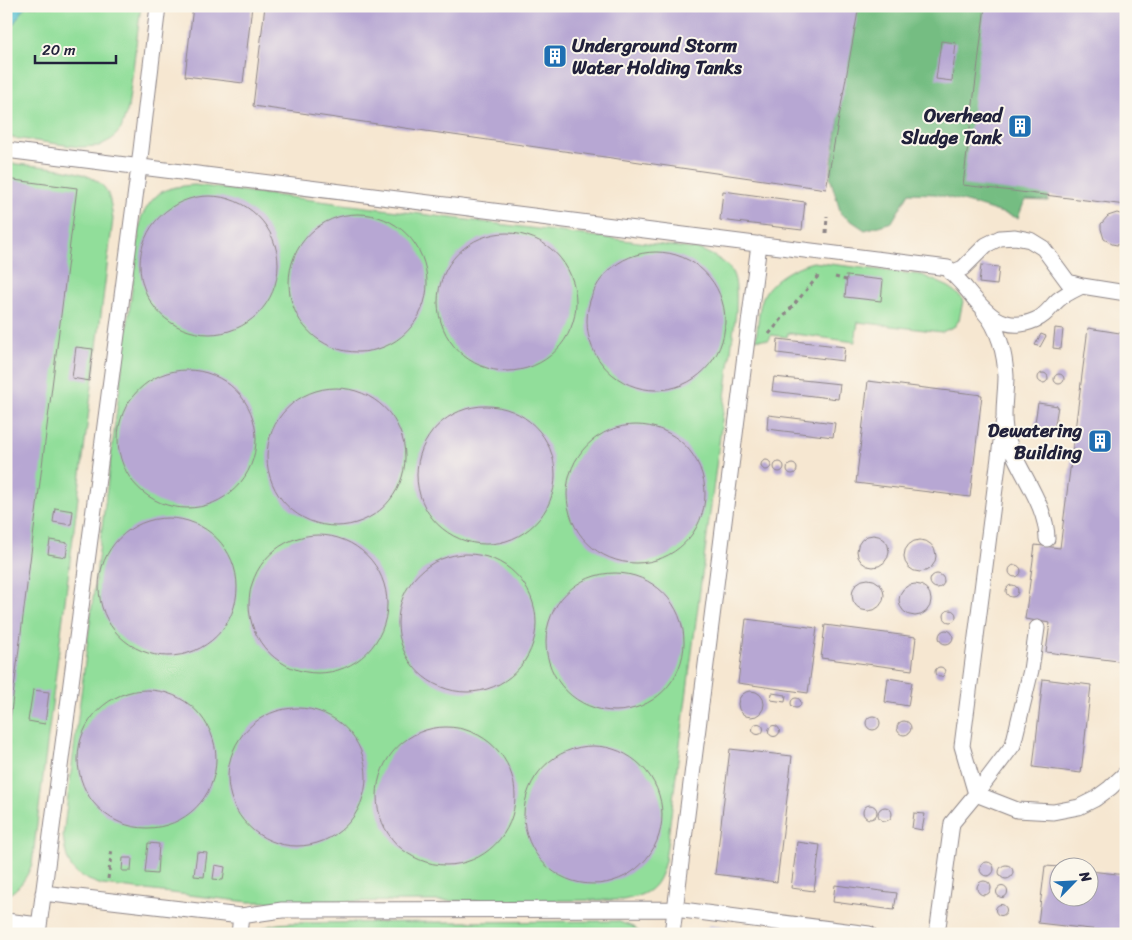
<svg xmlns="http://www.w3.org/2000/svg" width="1132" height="940" font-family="Sriracha,sans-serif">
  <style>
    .industrial { fill: #c6c0da }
    .green { fill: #91de9a; stroke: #5a806a }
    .forest { fill: #74bd82; stroke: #4b705e }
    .water { fill: #56bfd2; stroke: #3c7086 }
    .building { fill: #b7a7d3 }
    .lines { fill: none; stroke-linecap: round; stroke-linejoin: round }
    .lane-casing { stroke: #8c8486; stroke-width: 17 }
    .path { stroke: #8c8486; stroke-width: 3; stroke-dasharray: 4 4; stroke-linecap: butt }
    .lane { stroke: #fff; stroke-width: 15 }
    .labels { text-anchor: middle; stroke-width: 4; stroke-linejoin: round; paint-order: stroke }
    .poi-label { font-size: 19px; font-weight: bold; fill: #22223b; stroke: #fbf7ec; text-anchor: end }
  </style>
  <rect width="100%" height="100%" fill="#fbf7ec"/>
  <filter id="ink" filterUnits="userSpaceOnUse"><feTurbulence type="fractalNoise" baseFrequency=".02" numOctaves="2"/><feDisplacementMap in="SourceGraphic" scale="10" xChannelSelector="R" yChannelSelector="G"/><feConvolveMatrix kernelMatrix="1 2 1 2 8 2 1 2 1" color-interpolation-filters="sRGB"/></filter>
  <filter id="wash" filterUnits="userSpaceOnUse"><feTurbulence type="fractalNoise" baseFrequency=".0096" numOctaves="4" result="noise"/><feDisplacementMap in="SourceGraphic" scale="20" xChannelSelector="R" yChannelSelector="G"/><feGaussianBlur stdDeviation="1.12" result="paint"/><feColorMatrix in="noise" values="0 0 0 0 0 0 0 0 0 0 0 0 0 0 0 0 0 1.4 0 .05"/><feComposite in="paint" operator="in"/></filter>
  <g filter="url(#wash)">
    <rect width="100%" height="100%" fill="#f6e7d1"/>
    <path class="industrial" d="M 710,925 L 783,934 L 699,934 Z"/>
    <path class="green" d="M 6,6 L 141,6 L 128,108 L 121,129 L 112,139 L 99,146 L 80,147 L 6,137 Z
      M 6,163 C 32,166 86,167 103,186 C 111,195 111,208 113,219 L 32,864 C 26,879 20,888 6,896 Z
      M 195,185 L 701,250 C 737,266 737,274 736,312 L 665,861 C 658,888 650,894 623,900 L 249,902 L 102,885 C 70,874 68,869 63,836 L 141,218 C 155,191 164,187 195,185 Z
      M 813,262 L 922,275 L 949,287 L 961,297 L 963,301 L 959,320 L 955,326 L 942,332 L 858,322 L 855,342 L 788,333 L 787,337 L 771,335 L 769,340 L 756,339 C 758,326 758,312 762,300 C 768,280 794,267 813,262 Z
      M 617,921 L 633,927 L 642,934 L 257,934 C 265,924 278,924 290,923 Z"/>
    <path class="forest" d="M 855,6 L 1073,6 L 1051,187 L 1048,201 L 1025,200 L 1018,218 L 973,204 L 935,194 L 909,193 L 892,222 L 865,230 L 841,214 L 830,177 Z"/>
    <path class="water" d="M 6,6 L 26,6 L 12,26 L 6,30 Z"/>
    <g id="blocks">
      <path class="building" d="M 193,6 L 252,6 L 243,83 L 185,76 Z
        M 265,6 L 859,6 L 826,189 L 253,106 Z
        M 985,6 L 1126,6 L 1126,205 L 963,185 Z
        M 941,41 L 956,43 L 952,81 L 936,79 Z
        M 6,179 L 77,188 L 7,744 L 6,744 Z
        M 723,191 L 805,202 L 802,230 L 720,220 Z
        M140 265a69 69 0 1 1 138 0a69 69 0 1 1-138 0Z
        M 1117,213 L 1126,216 L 1126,242 L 1117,245 L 1112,244 L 1104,239 L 1101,229 L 1101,224 L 1108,216 Z
        M289 283a69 69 0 1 1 138 0a69 69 0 1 1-138 0Z
        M438 302a69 69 0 1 1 138 0a69 69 0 1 1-138 0Z
        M587 321a69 69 0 1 1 138 0a69 69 0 1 1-138 0Z
        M 981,265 L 999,267 L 997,285 L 979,283 Z
        M 847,276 L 883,280 L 881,301 L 845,297 Z
        M 1055,328 L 1063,329 L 1061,349 L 1053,348 Z
        M 1088,328 L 1126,334 L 1126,662 L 1046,652 L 1050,623 L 1025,619 L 1035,545 L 1060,548 Z
        M 1041,334 L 1046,336 L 1040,347 L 1035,345 Z
        M 778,339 L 845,347 L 843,361 L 777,353 Z
        M 76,347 L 93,349 L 89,381 L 72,378 Z
        M118 439a69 69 0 1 1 138 0a69 69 0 1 1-138 0Z
        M1038 378a5 5 0 1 1 10 0a5 5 0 1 1-10 0Z
        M1054 379a5 5 0 1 1 10 0a5 5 0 1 1-10 0Z
        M 774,377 L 840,384 L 838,399 L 772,391 Z
        M 868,381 L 982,395 L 970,497 L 856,483 Z
        M267 457a69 69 0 1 1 138 0a69 69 0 1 1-138 0Z
        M 1038,403 L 1058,406 L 1054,431 L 1034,429 Z
        M417 475a69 69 0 1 1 138 0a69 69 0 1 1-138 0Z
        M 768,415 L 835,423 L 833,437 L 767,429 Z
        M567 494a69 69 0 1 1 138 0a69 69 0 1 1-138 0Z
        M761 465a5 5 0 1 1 10 0a5 5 0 1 1-10 0Z
        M774 467a5 5 0 1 1 10 0a5 5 0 1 1-10 0Z
        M787 469a5 5 0 1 1 10 0a5 5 0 1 1-10 0Z
        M 55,508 L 73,511 L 71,525 L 53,522 Z
        M99 587a69 69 0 1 1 138 0a69 69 0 1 1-138 0Z
        M249 604a69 69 0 1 1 138 0a69 69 0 1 1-138 0Z
        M857 551a16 16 0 1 1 32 0a16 16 0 1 1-32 0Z
        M 50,540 L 68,543 L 66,557 L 48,554 Z
        M904 556a16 16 0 1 1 32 0a16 16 0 1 1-32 0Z
        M398 623a69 69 0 1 1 138 0a69 69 0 1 1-138 0Z
        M1009 571a6 6 0 1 1 12 0a6 6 0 1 1-12 0Z
        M546 642a69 69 0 1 1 138 0a69 69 0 1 1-138 0Z
        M930 581a7 7 0 1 1 14 0a7 7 0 1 1-14 0Z
        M852 595a16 16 0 1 1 32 0a16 16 0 1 1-32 0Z
        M899 600a16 16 0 1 1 32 0a16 16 0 1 1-32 0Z
        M1006 591a6 6 0 1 1 12 0a6 6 0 1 1-12 0Z
        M944 616a6 6 0 1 1 12 0a6 6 0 1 1-12 0Z
        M 746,619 L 817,628 L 808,693 L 738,683 Z
        M 825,625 L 916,637 L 912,670 L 821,658 Z
        M939 637a7 7 0 1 1 14 0a7 7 0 1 1-14 0Z
        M935 672a5 5 0 1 1 10 0a5 5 0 1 1-10 0Z
        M 888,678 L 912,682 L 908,706 L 885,702 Z
        M 1043,679 L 1091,685 L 1081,773 L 1033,767 Z
        M78 759a69 69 0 1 1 138 0a69 69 0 1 1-138 0Z
        M 33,690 L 49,692 L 45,724 L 28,721 Z
        M738 704a13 13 0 1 1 26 0a13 13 0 1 1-26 0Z
        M 772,693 L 786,695 L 785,702 L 771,700 Z
        M791 703a5 5 0 1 1 10 0a5 5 0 1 1-10 0Z
        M228 777a69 69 0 1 1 138 0a69 69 0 1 1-138 0Z
        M866 723a7 7 0 1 1 14 0a7 7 0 1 1-14 0Z
        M897 728a7 7 0 1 1 14 0a7 7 0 1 1-14 0Z
        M752.5 729a5.5 5.5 0 1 1 11 0a5.5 5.5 0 1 1-11 0Z
        M768.5 731a5.5 5.5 0 1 1 11 0a5.5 5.5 0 1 1-11 0Z
        M377 796a69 69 0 1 1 138 0a69 69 0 1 1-138 0Z
        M524 815a69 69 0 1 1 138 0a69 69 0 1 1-138 0Z
        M 730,749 L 792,756 L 777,882 L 715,874 Z
        M863 812a7 7 0 1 1 14 0a7 7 0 1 1-14 0Z
        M878 814a7 7 0 1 1 14 0a7 7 0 1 1-14 0Z
        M 914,813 L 925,814 L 922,830 L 912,828 Z
        M 797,842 L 820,845 L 814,891 L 791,888 Z
        M 148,843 L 159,844 L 157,874 L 145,873 Z
        M 197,852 L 207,853 L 204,877 L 194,876 Z
        M 123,858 L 132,858 L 131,871 L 122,871 Z
        M980 869a7 7 0 1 1 14 0a7 7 0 1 1-14 0Z
        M 215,865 L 225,867 L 223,880 L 213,879 Z
        M999 872a7 7 0 1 1 14 0a7 7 0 1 1-14 0Z
        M 1045,866 L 1060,867 L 1060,898 L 1090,898 L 1090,871 L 1126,875 L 1126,933 L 1038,923 Z
        M977 888a7 7 0 1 1 14 0a7 7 0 1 1-14 0Z
        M 835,885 L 897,893 L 894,910 L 833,902 Z
        M996.5 892a5.5 5.5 0 1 1 11 0a5.5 5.5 0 1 1-11 0Z
        M995.5 910a5.5 5.5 0 1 1 11 0a5.5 5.5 0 1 1-11 0Z"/>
    </g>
  </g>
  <g filter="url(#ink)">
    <use href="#blocks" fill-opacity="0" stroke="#8c8486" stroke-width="1"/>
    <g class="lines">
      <g class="lane-casing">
        <path id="lane" d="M 6,150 L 948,268 C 952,274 958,279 963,285 C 982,308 1001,335 1035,320 C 1046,316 1050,307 1058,300 C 1065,294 1074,290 1082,286
          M 951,273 L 963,268 L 986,245 L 1000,238 L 1015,237 L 1030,240 L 1043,248 L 1068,282 L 1082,286 L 1126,293
          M 984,312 C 999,328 1005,355 1006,376 C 1006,394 1002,412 1005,429 C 1013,467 1047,501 1047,539
          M 976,794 L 962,746 L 1004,418
          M 976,794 L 1013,745 L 1031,670 L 1037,628
          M 43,893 L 241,916 L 282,910 L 675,909 L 869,934
          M 6,921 L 39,925
          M 38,934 L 139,167 L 158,6
          M 239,934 L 241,916
          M 672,934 L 759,244
          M 937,934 L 952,823 L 976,794 L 1017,810 L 1053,812 L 1079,807 L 1095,799 L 1110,788 L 1126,773"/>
      </g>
      <path class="path" d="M 826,233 L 827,216
        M 835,277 L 846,280 L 846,275
        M 769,334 L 820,274
        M 108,879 L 112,848"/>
      <use href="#lane" class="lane"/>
    </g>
  </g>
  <defs>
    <g id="building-square" transform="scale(1.25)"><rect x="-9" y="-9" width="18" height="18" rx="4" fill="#1f6fb2" stroke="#fbf7ec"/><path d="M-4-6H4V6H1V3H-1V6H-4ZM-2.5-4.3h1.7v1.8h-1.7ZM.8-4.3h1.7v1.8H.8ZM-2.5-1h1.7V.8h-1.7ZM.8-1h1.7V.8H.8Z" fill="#fff"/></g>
  </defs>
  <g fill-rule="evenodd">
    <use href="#building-square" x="555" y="56"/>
    <use href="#building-square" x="1020" y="126"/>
    <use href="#building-square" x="1100" y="441"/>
  </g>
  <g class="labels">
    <g class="poi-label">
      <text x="572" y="52" text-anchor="start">Underground Storm<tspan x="572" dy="22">Water Holding Tanks</tspan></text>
      <text x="1002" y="122">Overhead<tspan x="1002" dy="22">Sludge Tank</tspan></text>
      <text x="1082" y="437">Dewatering<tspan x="1082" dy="22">Building</tspan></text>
    </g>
  </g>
  <rect width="1132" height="940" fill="none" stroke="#fbf7ec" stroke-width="25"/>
  <g transform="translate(1074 882) rotate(66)"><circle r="24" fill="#fbf7ec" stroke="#a4a2a5"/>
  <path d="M0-4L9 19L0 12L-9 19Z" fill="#1f6fb2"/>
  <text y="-8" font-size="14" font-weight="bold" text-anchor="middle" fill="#22223b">N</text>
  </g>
  <path d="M35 55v8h81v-8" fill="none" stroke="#22223b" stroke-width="2.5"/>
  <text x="42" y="55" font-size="15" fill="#22223b" stroke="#fbf7ec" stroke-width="4" paint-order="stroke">20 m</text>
</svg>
